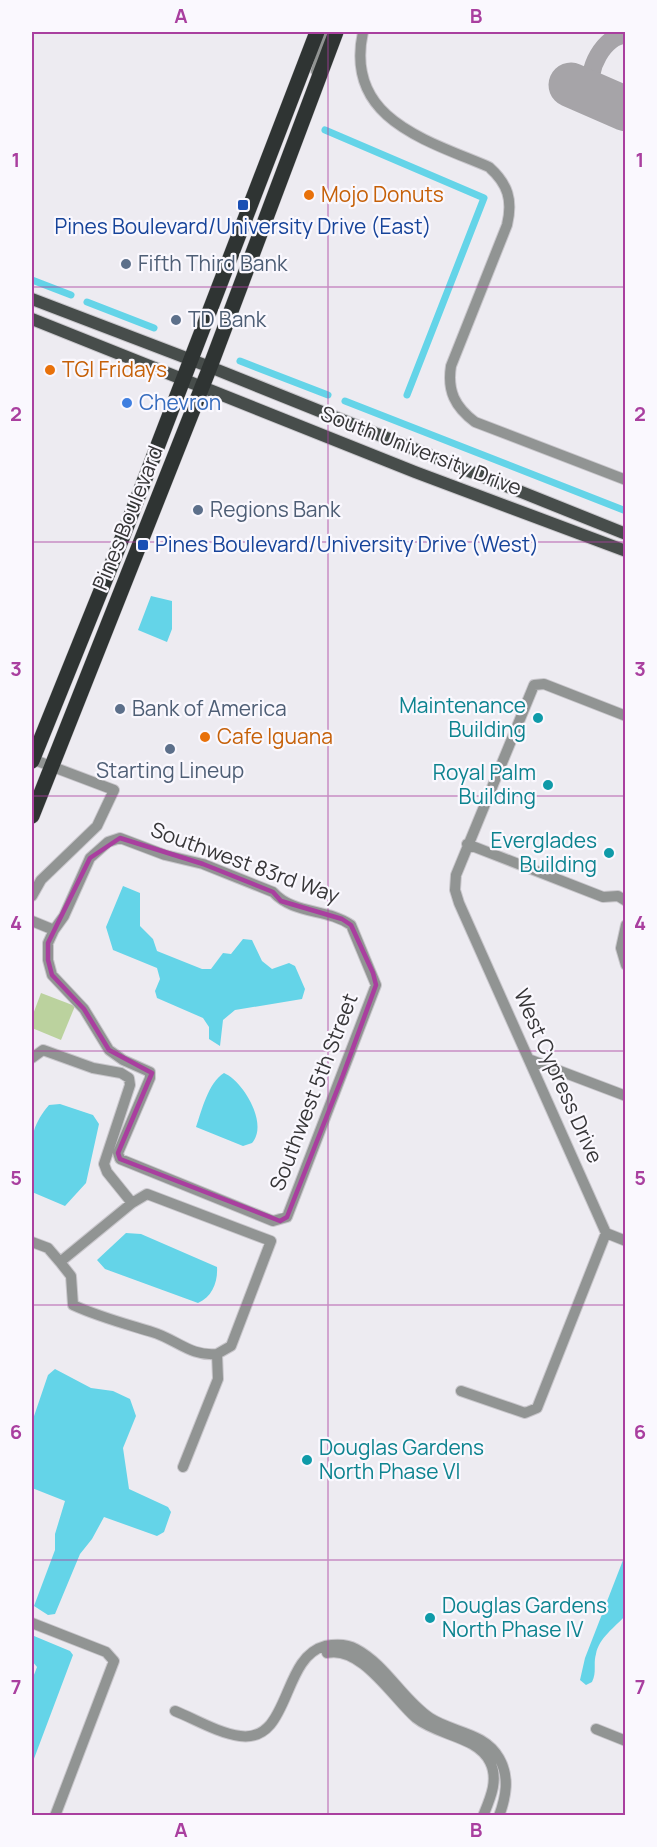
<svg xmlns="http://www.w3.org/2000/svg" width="657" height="1847" font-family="Manrope,sans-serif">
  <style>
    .green { fill: #bbd29e }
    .water { fill: #64d4e8 }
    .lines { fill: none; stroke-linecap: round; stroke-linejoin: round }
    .canal { stroke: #64d4e8; stroke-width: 7 }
    .taxiway { stroke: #a6a4a8; stroke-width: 18 }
    .runway { stroke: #a6a4a8; stroke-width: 45 }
    .minor-casing { stroke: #c9c7cc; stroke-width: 12 }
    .major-casing { stroke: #c9c7cc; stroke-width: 14 }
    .highway-casing { stroke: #c9c7cc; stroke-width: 16 }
    .minor { stroke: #919493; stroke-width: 10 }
    .major { stroke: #474d4b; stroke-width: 12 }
    .highway { stroke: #2f3433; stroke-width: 15 }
    .marked { fill: none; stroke: #a93f9f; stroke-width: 4.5; stroke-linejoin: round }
    .grid { fill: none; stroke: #a93f9f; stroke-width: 1.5; stroke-opacity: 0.55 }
    .food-dot { fill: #e8710a; stroke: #faf8fe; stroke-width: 2 }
    .transit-dot { fill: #1a4fb4; stroke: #faf8fe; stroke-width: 2 }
    .service-dot { fill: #5c6f8a; stroke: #faf8fe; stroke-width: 2 }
    .shop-dot { fill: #3f7fe0; stroke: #faf8fe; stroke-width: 2 }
    .culture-dot { fill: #0f9aa8; stroke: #faf8fe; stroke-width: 2 }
    .labels { text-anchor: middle; stroke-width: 4.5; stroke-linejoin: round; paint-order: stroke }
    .food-label { font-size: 21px; fill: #c56008; stroke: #faf8fe; text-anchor: start }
    .transit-label { font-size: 21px; fill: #164399; stroke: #faf8fe }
    .service-label { font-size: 21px; fill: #4e5e75; stroke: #faf8fe; text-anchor: start }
    .shop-label { font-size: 21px; fill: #366cbe; stroke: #faf8fe; text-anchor: start }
    .street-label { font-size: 21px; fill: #373638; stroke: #faf8fe }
    .culture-label { font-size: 21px; fill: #0d838f; stroke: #faf8fe; text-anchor: end }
    .neatline { fill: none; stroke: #a93f9f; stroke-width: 2 }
    .grid-label { font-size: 20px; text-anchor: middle; font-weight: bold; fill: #a93f9f }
  </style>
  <rect width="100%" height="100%" fill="#edebf1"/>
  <path class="green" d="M 41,993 L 75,1006 L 61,1040 L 32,1028 L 32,1017 Z"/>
  <path class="water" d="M 151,596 L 172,601 L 172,629 L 167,642 L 138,630 Z
    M 123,886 L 140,893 L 140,926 L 153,939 L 157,951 L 202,969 L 211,969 L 223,953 L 231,954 L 243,939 L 252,940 L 262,961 L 272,969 L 289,963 L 295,966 L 305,989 L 302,999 L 235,1010 L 223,1020 L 220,1046 L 209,1039 L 209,1027 L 203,1018 L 157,998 L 155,991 L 160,979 L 157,968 L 113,950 L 106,927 Z
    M 224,1073 C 243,1081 269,1124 252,1143 L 243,1146 L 196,1127 C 202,1110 208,1083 224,1073 Z
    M 60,1104 L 93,1115 L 99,1124 L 86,1183 L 65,1206 L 32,1192 C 32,1156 24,1134 49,1105 Z
    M 126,1233 L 141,1234 L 217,1267 C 218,1282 212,1297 198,1303 L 105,1269 L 97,1260 Z
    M 55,1369 L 91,1388 L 113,1391 L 130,1399 L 136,1416 L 123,1448 L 129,1489 L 168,1507 L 171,1512 L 164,1532 L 157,1536 L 104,1517 L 92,1539 L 80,1554 L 55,1614 L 48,1615 L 34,1606 L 55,1550 L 55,1534 L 65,1501 L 32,1488 L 32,1422 L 48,1375 Z
    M 625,1555 L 625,1616 C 615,1627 599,1638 596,1654 C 593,1664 597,1672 592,1682 L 586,1685 L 580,1680 L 585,1658 Z
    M 34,1636 L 70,1651 L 73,1655 L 32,1764 L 32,1680 L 37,1667 L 32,1661 L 32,1637 Z"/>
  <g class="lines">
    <path class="canal" d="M 325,130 L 484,198 L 407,395
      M 32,280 L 71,295
      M 87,302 L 154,328
      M 240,361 L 328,395
      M 345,401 L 626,511"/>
    <path class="taxiway" d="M 608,101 L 593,90 C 584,72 605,34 626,35"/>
    <path class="runway" d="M 571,85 L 626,109"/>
    <g class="minor-casing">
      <path id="minor" d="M 363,32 C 344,119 426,140 489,167 C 508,184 513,200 507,225 L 451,366 C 447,391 455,407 475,422 L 626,480
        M 316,71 L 328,32
        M 467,844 L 603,897 L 618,896 L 626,901
        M 32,896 L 41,880 L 97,826 L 114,790 L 32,759
        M 32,921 L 54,930 L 48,943 L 48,960 L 52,975 L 84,1009 L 109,1050 L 123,1060 L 150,1072 L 150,1078 L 118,1153 L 120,1159 L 273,1221 L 287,1217 L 376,985 L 351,925 C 327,908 294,915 273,892 L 203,864 L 165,855 L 120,838 L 108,842 L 90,858 L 64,916 L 54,930
        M 626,925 L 621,948 L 626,965
        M 32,1058 L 43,1050 L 93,1068 L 121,1073 L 129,1078 L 130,1085 L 104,1164 L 107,1172 L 132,1203
        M 531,1060 L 626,1096
        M 606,1233 L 459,903 L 455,890 L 456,875 L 534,685 L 544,684 L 626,716
        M 606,1233 L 626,1241
        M 32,1242 L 48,1248 L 60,1262 L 132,1203 L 147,1194 L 271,1241 L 231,1346 L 217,1354 L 218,1379 L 183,1467
        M 60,1262 L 71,1276 L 73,1305 C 99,1317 126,1324 152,1332 C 176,1339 191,1357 217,1354
        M 461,1391 L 525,1413 L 537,1408 L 606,1233
        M 32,1623 L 106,1652 L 114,1661 L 55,1816
        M 327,1653 C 361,1645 393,1698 416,1718 C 438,1736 477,1736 490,1762 C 499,1780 490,1799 483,1816
        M 175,1711 C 195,1719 218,1733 240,1736 C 291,1743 281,1657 325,1646 C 335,1644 347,1644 356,1649 C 386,1665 402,1699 430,1718 C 453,1733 484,1732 499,1758 C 510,1777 506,1797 499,1816
        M 596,1729 L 626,1741"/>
    </g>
    <g class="major-casing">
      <path id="major" d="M 32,299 L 210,367 L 626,534
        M 32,319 L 415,472 L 626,551"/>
    </g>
    <g class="highway-casing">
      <path id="highway" d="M 32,761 L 123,536 L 317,32
        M 32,816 L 210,367 L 336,32"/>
    </g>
    <use href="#minor" class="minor"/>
    <use href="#major" class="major"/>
    <use href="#highway" class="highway"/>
  </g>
  <path class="marked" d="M 120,838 L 203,864 L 273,892 L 281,901 L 342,919 L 351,925 L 373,973 L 376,985 L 343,1075 L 287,1217 L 280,1221 L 120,1159 L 118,1153 L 152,1073 L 109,1050 L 84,1009 L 52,975 L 48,960 L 48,943 L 90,858 Z"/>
  <path class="grid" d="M 328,32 L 328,1816M 32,287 L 626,287M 32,542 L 626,542M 32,796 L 626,796M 32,1051 L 626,1051M 32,1305 L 626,1305M 32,1560 L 626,1560"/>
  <g class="food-dot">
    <circle cx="309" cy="195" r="6"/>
    <circle cx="50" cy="370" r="6"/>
    <circle cx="205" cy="737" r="6"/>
  </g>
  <g class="transit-dot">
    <rect x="237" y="199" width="12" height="12" rx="3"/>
    <rect x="137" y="539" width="12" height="12" rx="3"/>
  </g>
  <g class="service-dot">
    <circle cx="126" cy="264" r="6"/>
    <circle cx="176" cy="320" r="6"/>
    <circle cx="198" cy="510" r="6"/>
    <circle cx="120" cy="709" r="6"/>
    <circle cx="170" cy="749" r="6"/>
  </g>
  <circle class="shop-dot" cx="127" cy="403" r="6"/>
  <g class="culture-dot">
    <circle cx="538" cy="718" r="6"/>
    <circle cx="548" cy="785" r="6"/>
    <circle cx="609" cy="853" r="6"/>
    <circle cx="307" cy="1460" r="6"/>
    <circle cx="430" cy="1618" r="6"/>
  </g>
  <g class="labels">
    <g class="food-label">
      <text x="321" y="202">Mojo Donuts</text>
      <text x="62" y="377">TGI Fridays</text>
      <text x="217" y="744">Cafe Iguana</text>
    </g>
    <g class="transit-label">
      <text x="243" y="234">Pines Boulevard/University Drive (East)</text>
      <text x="155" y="552" text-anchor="start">Pines Boulevard/University Drive (West)</text>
    </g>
    <g class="service-label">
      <text x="138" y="271">Fifth Third Bank</text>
      <text x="188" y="327">TD Bank</text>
      <text x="210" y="517">Regions Bank</text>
      <text x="132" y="716">Bank of America</text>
      <text x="170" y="778" text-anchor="middle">Starting Lineup</text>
    </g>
    <g class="shop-label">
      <text x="139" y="410">Chevron</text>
    </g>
    <g class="street-label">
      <text transform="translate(421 451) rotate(21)" y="7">South University Drive</text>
      <text transform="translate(128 518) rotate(-68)" y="7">Pines Boulevard</text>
      <text transform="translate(245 863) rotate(20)" y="7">Southwest 83rd Way</text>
      <text transform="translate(558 1076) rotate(66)" y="7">West Cypress Drive</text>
      <text transform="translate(314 1092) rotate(-69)" y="7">Southwest 5th Street</text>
    </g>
    <g class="culture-label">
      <text x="526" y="713">Maintenance<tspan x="526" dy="24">Building</tspan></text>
      <text x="536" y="780">Royal Palm<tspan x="536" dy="24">Building</tspan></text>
      <text x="597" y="848">Everglades<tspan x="597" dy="24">Building</tspan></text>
      <text x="319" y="1455" text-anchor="start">Douglas Gardens<tspan x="319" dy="24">North Phase VI</tspan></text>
      <text x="442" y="1613" text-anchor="start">Douglas Gardens<tspan x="442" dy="24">North Phase IV</tspan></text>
    </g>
  </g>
  <rect width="657" height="1847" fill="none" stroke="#faf8fe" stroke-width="66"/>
  <rect x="33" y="33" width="591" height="1781" class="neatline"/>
  <g class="grid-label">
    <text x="181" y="23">A</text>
    <text x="476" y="23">B</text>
    <text x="16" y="167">1</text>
    <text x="640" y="167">1</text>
    <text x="16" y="421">2</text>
    <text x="640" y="421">2</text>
    <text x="16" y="676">3</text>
    <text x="640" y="676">3</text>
    <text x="16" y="930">4</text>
    <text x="640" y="930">4</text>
    <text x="16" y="1185">5</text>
    <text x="640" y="1185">5</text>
    <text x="16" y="1439">6</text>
    <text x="640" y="1439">6</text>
    <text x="16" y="1694">7</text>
    <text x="640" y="1694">7</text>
    <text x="181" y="1837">A</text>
    <text x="476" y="1837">B</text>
  </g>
</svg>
